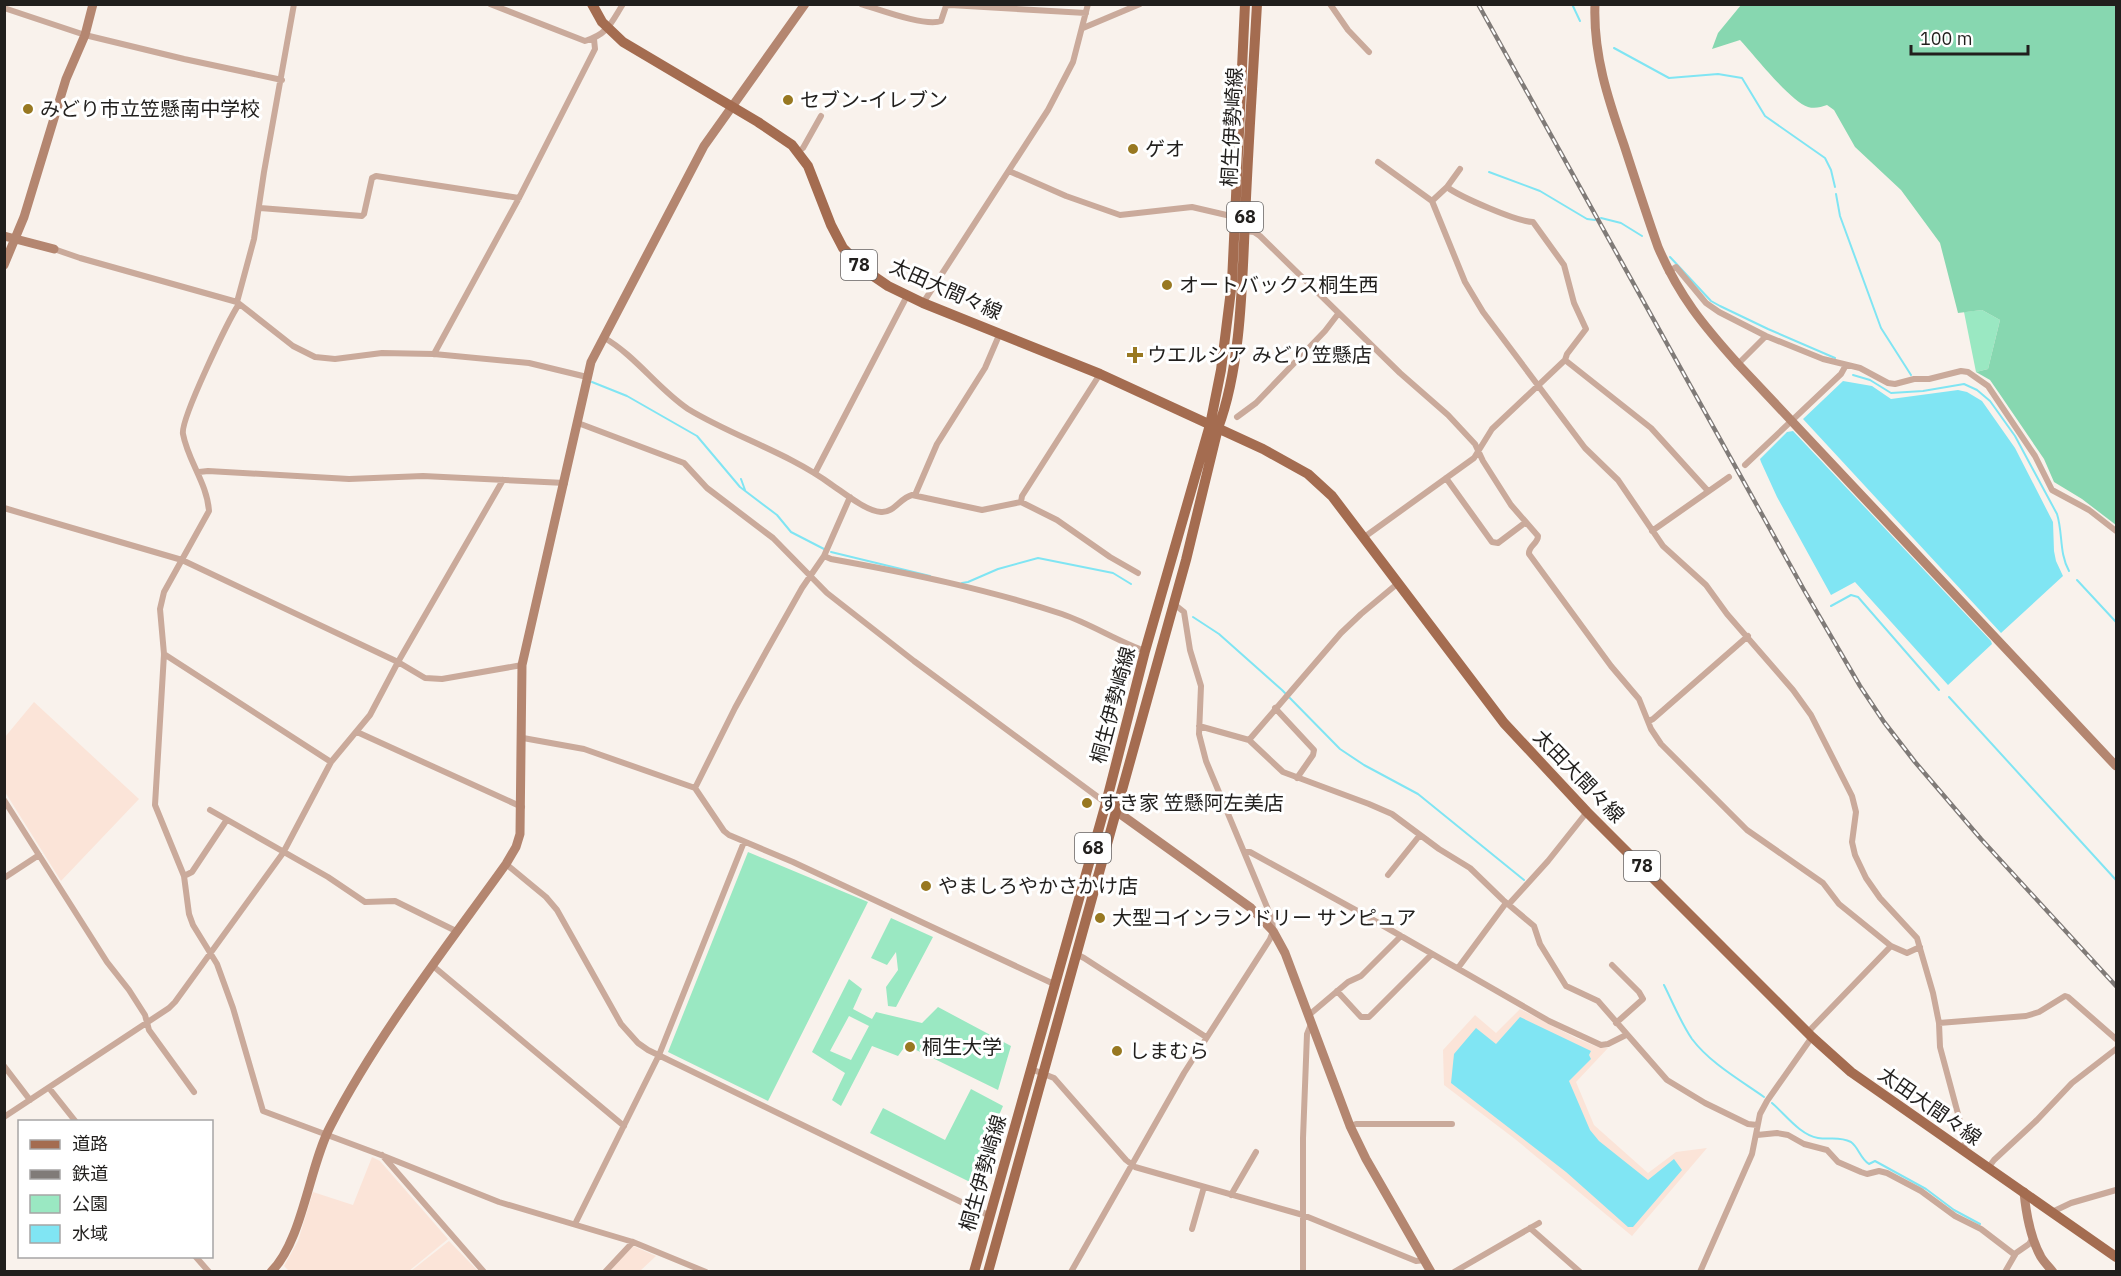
<svg xmlns="http://www.w3.org/2000/svg" width="2121" height="1276" font-family="'IBM Plex Sans','Noto Sans JP',sans-serif">
  <style>
    .industrial { fill: #fbe4d8 }
    .green { fill: #9ae8c2; fill-rule: evenodd }
    .forest { fill: #87d7b0 }
    .water { fill: #80e5f3 }
    .lines { fill: none; stroke-linecap: round; stroke-linejoin: round }
    .stream { stroke: #80e5f3; stroke-width: 2 }
    .street { stroke: #caaa9b; stroke-width: 6 }
    .secondary { stroke: #b48670; stroke-width: 9 }
    .primary { stroke: #a46c50; stroke-width: 10 }
    .rail-casing { stroke: #807b78; stroke-width: 4.5 }
    .rail { stroke: #fff; stroke-width: 2; stroke-dasharray: 7; stroke-linecap: butt }
    .poi-dot { fill: #987821; stroke: #fff; stroke-width: 2 }
    .labels { text-anchor: middle; stroke-width: 6; stroke-linejoin: round; paint-order: stroke }
    .shield { fill: #fff; stroke: #646261; stroke-width: 1.5 }
    .shield-label { font-size: 18px; font-weight: bold; fill: #211f1d }
    .poi-label { font-size: 20px; fill: #211f1d; stroke: #fff; text-anchor: start }
    .street-label { font-size: 20px; fill: #211f1d; stroke: #fff }
  </style>
  <rect width="100%" height="100%" fill="#f9f2ec"/>
  <path class="industrial" d="M 34,702 L 139,799 L 61,881 L 5,792 L 5,737 Z
    M 1520,1009 L 1576,1038 L 1600,1048 L 1608,1048 L 1576,1082 L 1594,1125 L 1648,1173 L 1676,1152 L 1707,1148 L 1632,1236 L 1515,1139 L 1444,1085 L 1443,1050 L 1475,1015 L 1496,1033 Z
    M 372,1157 L 380,1161 L 448,1239 L 409,1271 L 289,1271 L 284,1266 L 298,1241 L 313,1192 L 353,1205 Z
    M 449,1241 L 478,1271 L 411,1271 Z
    M 633,1246 L 656,1256 L 640,1271 L 609,1272 Z"/>
  <path class="green" d="M 1982,310 L 2000,320 L 1988,369 L 1976,372 L 1964,312 Z
    M 748,852 L 868,902 L 768,1101 L 668,1052 Z
    M 891,918 L 933,937 L 896,1007 L 888,1006 L 886,987 L 898,970 L 896,952 L 887,965 L 871,958 Z
    M 849,979 L 862,989 L 853,1009 L 872,1019 L 876,1012 L 922,1023 L 938,1007 L 1011,1046 L 998,1090 L 906,1045 L 898,1056 L 872,1046 L 841,1106 L 832,1100 L 845,1073 L 812,1052 ZM 849,1016 L 869,1026 L 851,1060 L 830,1051 Z
    M 971,1089 L 1003,1106 L 970,1182 L 870,1133 L 883,1108 L 945,1140 Z"/>
  <path class="forest" d="M 1741,5 L 2116,5 L 2116,525 L 2082,499 L 2054,482 L 2044,459 L 1999,393 L 1990,380 L 1976,372 L 1988,369 L 2000,320 L 1982,310 L 1958,313 L 1940,243 L 1901,190 L 1855,147 L 1834,110 L 1827,105 C 1821,107 1815,109 1808,107 C 1791,102 1754,55 1740,40 L 1712,49 L 1718,33 Z"/>
  <path class="water" d="M 1843,381 L 1872,386 L 1891,399 L 1958,390 L 1967,392 L 1982,401 L 2015,448 L 2053,522 L 2054,551 L 2056,561 L 2063,576 L 2001,633 L 1803,419 Z
    M 1793,431 L 1991,641 L 1992,644 L 1948,685 L 1855,582 L 1831,595 L 1777,497 L 1761,462 L 1760,459 L 1787,432 Z
    M 1520,1017 L 1591,1051 L 1589,1055 L 1591,1059 L 1569,1081 L 1590,1130 L 1599,1141 L 1648,1180 L 1674,1159 L 1682,1170 L 1633,1227 L 1628,1227 L 1566,1172 L 1451,1083 L 1454,1054 L 1476,1028 L 1496,1044 Z"/>
  <g class="lines">
    <path class="stream" d="M 1572,4 L 1580,21
      M 1614,48 L 1669,78 L 1718,74 L 1742,78 L 1765,116 L 1825,158 L 1831,170 L 1835,187
      M 1489,172 L 1540,191 L 1587,219 L 1595,220
      M 1836,194 L 1840,216 L 1881,328 L 1911,375
      M 1601,218 L 1621,223 L 1642,236
      M 1670,257 L 1711,301 L 1720,306 L 1768,329 L 1835,358
      M 1853,375 L 1870,380 L 1891,393 L 1923,391 L 1964,384 L 1977,390 L 1990,401 L 2015,436 L 2057,514 C 2063,533 2059,553 2069,571
      M 592,382 L 627,396 L 697,436 L 740,487 L 777,515 L 791,532 L 824,549
      M 741,479 L 745,490
      M 831,552 L 930,576
      M 2077,580 L 2116,622
      M 962,583 L 968,582 L 998,569 L 1038,558 L 1113,573 L 1131,584
      M 1831,606 L 1851,595 L 1858,597 L 1939,690
      M 1193,617 L 1219,634 L 1282,690 L 1340,749 L 1364,765 L 1418,794 L 1524,880
      M 1949,697 L 2116,880
      M 1664,985 C 1673,1003 1681,1023 1692,1039 C 1710,1063 1740,1080 1764,1097
      M 1772,1103 C 1785,1114 1800,1135 1818,1138 C 1830,1140 1839,1136 1851,1142 C 1859,1148 1860,1158 1869,1164 L 1875,1161 L 1926,1189 L 1954,1210 L 1980,1224"/>
    <path class="street" d="M 490,4 L 585,41 C 608,34 611,23 623,4
      M 861,4 C 878,9 925,27 941,21 L 946,6 L 950,5 L 1086,13
      M 1330,4 L 1348,30 L 1369,52
      M 4,8 L 85,35 L 184,59 L 282,80
      M 1083,28 L 1140,4
      M 798,152 L 803,148 L 821,116
      M 1378,162 L 1432,201 L 1465,282 L 1483,312 L 1585,448 L 1618,480 L 1663,546 L 1706,585 L 1727,614 L 1793,690 L 1811,715 L 1852,796 L 1856,812 L 1852,842 L 1855,855 L 1866,878 L 1880,898 L 1917,938 L 1933,993 L 1939,1023 L 1940,1047 L 1965,1140 L 1964,1151
      M 1009,171 L 1066,196 L 1120,215 L 1192,207 L 1235,217
      M 1432,201 L 1447,187 L 1460,169
      M 260,208 L 362,216 L 364,214 L 372,178 L 376,176 L 519,198
      M 1244,231 L 1254,232 L 1260,236 L 1400,373 L 1448,415 L 1475,444 L 1483,461 L 1511,505 L 1538,536 C 1538,544 1528,546 1529,554 L 1611,666 L 1639,699 L 1651,729 L 1661,744 L 1747,830 L 1823,883 L 1839,904 L 1891,946 L 1907,953 L 1920,947
      M 54,249 L 80,258 L 237,302 L 293,346 L 315,357 L 335,359 L 382,353 L 434,354 L 529,363 L 587,377
      M 1668,272 L 1676,267 L 1706,303 L 1719,312 L 1766,336 L 1823,359 L 1860,368 L 1888,383 L 1895,384 L 1914,379 L 1929,379 L 1961,371 L 1968,372 L 1988,386 L 2035,456 L 2052,490 L 2089,510 L 2116,531
      M 237,302 L 254,239 L 264,172 L 294,4
      M 923,303 L 1048,110 L 1073,62 L 1088,4
      M 239,304 C 229,319 180,420 183,434 C 188,461 207,483 209,511 L 164,592 L 160,609 L 164,654 L 155,805 L 184,876 L 189,914 L 193,925 L 217,964 L 233,1008 L 263,1111 L 381,1155 L 499,1202 L 633,1242 L 706,1272
      M 603,337 C 636,356 657,388 688,409 C 734,437 789,453 832,485 C 844,493 866,511 881,512 C 894,513 900,498 912,495 L 982,510 L 1021,502 L 1057,520 L 1110,557 L 1138,573
      M 434,354 L 519,198 L 595,49 L 594,39
      M 1565,360 L 1651,428 L 1708,491
      M 1738,364 L 1766,336
      M 1237,417 L 1256,403 L 1325,331 L 1338,314
      M 578,423 L 684,463 L 707,488 L 773,538 L 827,593 L 914,661 L 1106,803
      M 1745,465 L 1841,374 L 1846,365
      M 199,472 L 208,471 L 349,479 L 423,476 L 565,483
      M 815,473 L 907,296
      M 1446,478 L 1492,542 L 1498,543 L 1526,522
      M 915,495 L 937,444 L 985,368 L 1000,333
      M 1021,502 L 1022,496 L 1100,374
      M 4,508 L 182,560 L 398,662 L 425,678 L 442,679 L 522,665
      M 1652,531 L 1729,477
      M 1363,538 L 1474,458 L 1492,429 L 1565,360 L 1567,354 L 1586,329 L 1574,303 L 1564,265 L 1533,222 C 1518,222 1460,197 1447,187
      M 824,556 L 831,559 C 908,573 987,589 1062,614 C 1091,624 1117,641 1145,651
      M 164,654 L 331,762
      M 1275,708 L 1314,750 L 1313,755 L 1297,778
      M 1649,721 L 1653,719 L 1748,636
      M 1199,726 L 1249,740 L 1283,772 L 1369,804 L 1392,814 L 1439,849 L 1470,868 L 1503,900 L 1534,926 L 1540,944 L 1566,986 L 1598,1001 L 1667,1080 L 1705,1103 L 1748,1124 L 1757,1125
      M 357,732 L 522,807
      M 523,738 L 584,749 L 695,788 L 724,831 L 729,835 L 793,862 L 1054,984
      M 1249,740 L 1341,633 L 1361,614 L 1397,584
      M 695,788 L 735,708 L 767,650 L 802,588 L 824,556 L 850,497
      M 4,800 L 107,962 L 129,990 L 145,1015 L 149,1030 L 194,1092
      M 210,810 L 328,877 L 365,902 L 395,901 L 458,932
      M 1244,852 L 1250,852 L 1361,913 L 1549,1021 L 1601,1045 L 1608,1044 L 1626,1035
      M 506,864 L 546,897 L 557,910 L 621,1024 L 638,1043 L 648,1050 L 990,1216
      M 1388,875 L 1420,835
      M 184,876 L 192,872 L 226,821
      M 4,878 L 39,855
      M 1509,904 L 1548,861 L 1587,812
      M 1076,954 L 1084,958 L 1206,1037
      M 1612,965 L 1639,992 L 1643,999 L 1616,1023
      M 433,966 L 624,1126
      M 1458,968 L 1506,903
      M 1337,991 L 1361,1017 L 1369,1017 L 1432,954
      M 1309,1015 L 1348,982 L 1361,976 L 1401,936
      M 1939,1023 L 2026,1016 L 2039,1012 L 2065,996 L 2068,997 L 2116,1039
      M 1808,1032 L 1891,946
      M 4,1066 L 30,1100
      M 1031,1069 L 1054,1078 L 1126,1160 L 1135,1167 L 1303,1215 L 1416,1261 L 1425,1260
      M 49,1088 L 76,1122
      M 4,1117 L 169,1008 L 175,1002 L 283,853 L 331,762 L 370,715 L 398,662 L 503,480
      M 1350,1126 L 1356,1124 L 1452,1124
      M 1757,1135 L 1777,1133 L 1788,1135 L 1804,1144 L 1827,1150 L 1838,1162 L 1861,1172 L 1867,1174 L 1879,1171 L 1887,1173 L 1921,1191 L 1955,1216 L 1981,1229 L 2015,1255
      M 382,1155 L 484,1272
      M 1988,1168 L 1994,1160 L 2037,1120 L 2072,1083 L 2116,1049
      M 1231,1195 L 1256,1152
      M 2052,1212 L 2071,1203 L 2116,1190
      M 575,1224 L 659,1055 L 744,842
      M 1530,1228 L 1580,1272
      M 1192,1229 L 1204,1187
      M 195,1256 L 209,1272
      M 605,1272 L 633,1242
      M 1071,1272 L 1184,1073 L 1270,939 L 1273,931 L 1272,919 L 1206,761 L 1199,734 L 1201,686 L 1190,650 L 1184,612 L 1174,604
      M 1303,1272 L 1303,1138 L 1307,1034 L 1311,1024
      M 1454,1272 L 1539,1223
      M 1700,1272 L 1752,1154 L 1760,1114 L 1767,1101 L 1812,1037
      M 2005,1272 L 2016,1253 L 2029,1244 L 2033,1238"/>
    <path class="secondary" d="M 1595,4 C 1593,54 1608,99 1624,145 C 1635,179 1646,213 1658,247 C 1679,296 1703,325 1738,364 L 2116,766
      M 4,236 L 54,249
      M 4,265 L 24,217 L 66,79 L 85,35 L 93,4
      M 1112,808 L 1251,908 L 1273,931 L 1285,953 L 1350,1126 L 1366,1159 L 1431,1272
      M 2024,1192 C 2026,1213 2031,1239 2041,1257 C 2044,1262 2049,1267 2053,1272
      M 271,1272 C 303,1240 309,1166 331,1125 C 379,1033 445,949 506,864 L 516,847 L 520,834 L 522,665 L 591,362 L 704,146 L 805,4"/>
    <path class="primary" d="M 592,4 L 602,22 L 623,42 L 758,122 L 792,145 L 808,166 L 831,225 L 843,248 L 866,271 L 888,286 L 923,303 L 1100,374 L 1263,449 L 1308,474 L 1332,496 L 1504,723 L 1587,812 L 1812,1037 L 1851,1072 L 2116,1257
      M 974,1272 L 1106,803 L 1145,651 L 1210,425 L 1221,370 L 1232,282 L 1245,4
      M 988,1272 L 1186,560 L 1218,428 C 1241,367 1242,285 1245,220 C 1248,148 1253,76 1257,4"/>
    <g class="rail-casing">
      <path id="rail" d="M 1478,4 L 1804,590 L 1860,686 L 1884,722 L 1915,762 L 1981,839 L 2116,986"/>
    </g>
    <use href="#rail" class="rail"/>
  </g>
  <g class="poi-dot">
    <circle cx="788" cy="100" r="6"/>
    <circle cx="28" cy="109" r="6"/>
    <circle cx="1133" cy="149" r="6"/>
    <circle cx="1167" cy="285" r="6"/>
    <path d="M1132 346h6v6h6v6h-6v6h-6v-6h-6v-6h6z"/>
    <circle cx="1087" cy="803" r="6"/>
    <circle cx="926" cy="886" r="6"/>
    <circle cx="1100" cy="918" r="6"/>
    <circle cx="910" cy="1047" r="6"/>
    <circle cx="1117" cy="1051" r="6"/>
  </g>
  <g class="labels">
    <g class="shield">
      <rect x="1227" y="202" width="36" height="30" rx="4.5"/>
      <rect x="841" y="250" width="36" height="30" rx="4.5"/>
      <rect x="1075" y="833" width="36" height="30" rx="4.5"/>
      <rect x="1624" y="851" width="36" height="30" rx="4.5"/>
    </g>
    <g class="shield-label">
      <text x="1245" y="223">68</text>
      <text x="859" y="271">78</text>
      <text x="1093" y="854">68</text>
      <text x="1642" y="872">78</text>
    </g>
    <g class="poi-label">
      <text x="800" y="107">セブン-イレブン</text>
      <text x="40" y="116">みどり市立笠懸南中学校</text>
      <text x="1145" y="156">ゲオ</text>
      <text x="1179" y="292">オートバックス桐生西</text>
      <text x="1147" y="362">ウエルシア みどり笠懸店</text>
      <text x="1099" y="810">すき家 笠懸阿左美店</text>
      <text x="938" y="893">やましろやかさかけ店</text>
      <text x="1112" y="925">大型コインランドリー サンピュア</text>
      <text x="922" y="1054">桐生大学</text>
      <text x="1129" y="1058">しまむら</text>
    </g>
    <g class="street-label">
      <text transform="translate(1232 127) rotate(-87)" y="7">桐生伊勢崎線</text>
      <text transform="translate(946 289) rotate(24)" y="7">太田大間々線</text>
      <text transform="translate(1113 705) rotate(-75)" y="7">桐生伊勢崎線</text>
      <text transform="translate(1579 776) rotate(46)" y="7">太田大間々線</text>
      <text transform="translate(1930 1106) rotate(35)" y="7">太田大間々線</text>
      <text transform="translate(983 1173) rotate(-74)" y="7">桐生伊勢崎線</text>
    </g>
  </g>
  <rect width="2121" height="1276" fill="none" stroke="#211f1d" stroke-width="12"/>
  <rect x="18" y="1120" width="195" height="138" fill="#ffffff" stroke="#a6a5a5" stroke-width="1.5"/>
  <rect x="30" y="1140" width="30" height="9" fill="#a46c50" stroke="#a6a5a5" stroke-width="1.5"/>
  <text x="72" y="1150" font-size="18" fill="#211f1d">道路</text>
  <rect x="30" y="1170" width="30" height="9" fill="#807b78" stroke="#a6a5a5" stroke-width="1.5"/>
  <text x="72" y="1180" font-size="18" fill="#211f1d">鉄道</text>
  <rect x="30" y="1195" width="30" height="18" fill="#9ae8c2" stroke="#a6a5a5" stroke-width="1.5"/>
  <text x="72" y="1210" font-size="18" fill="#211f1d">公園</text>
  <rect x="30" y="1225" width="30" height="18" fill="#80e5f3" stroke="#a6a5a5" stroke-width="1.5"/>
  <text x="72" y="1240" font-size="18" fill="#211f1d">水域</text>
  <path d="M1911 45v9h117v-9" fill="none" stroke="#211f1d" stroke-width="3"/>
  <text x="1920" y="45" font-size="18" fill="#211f1d" stroke="#ffffff" stroke-width="4.5" paint-order="stroke">100 m</text>
</svg>
